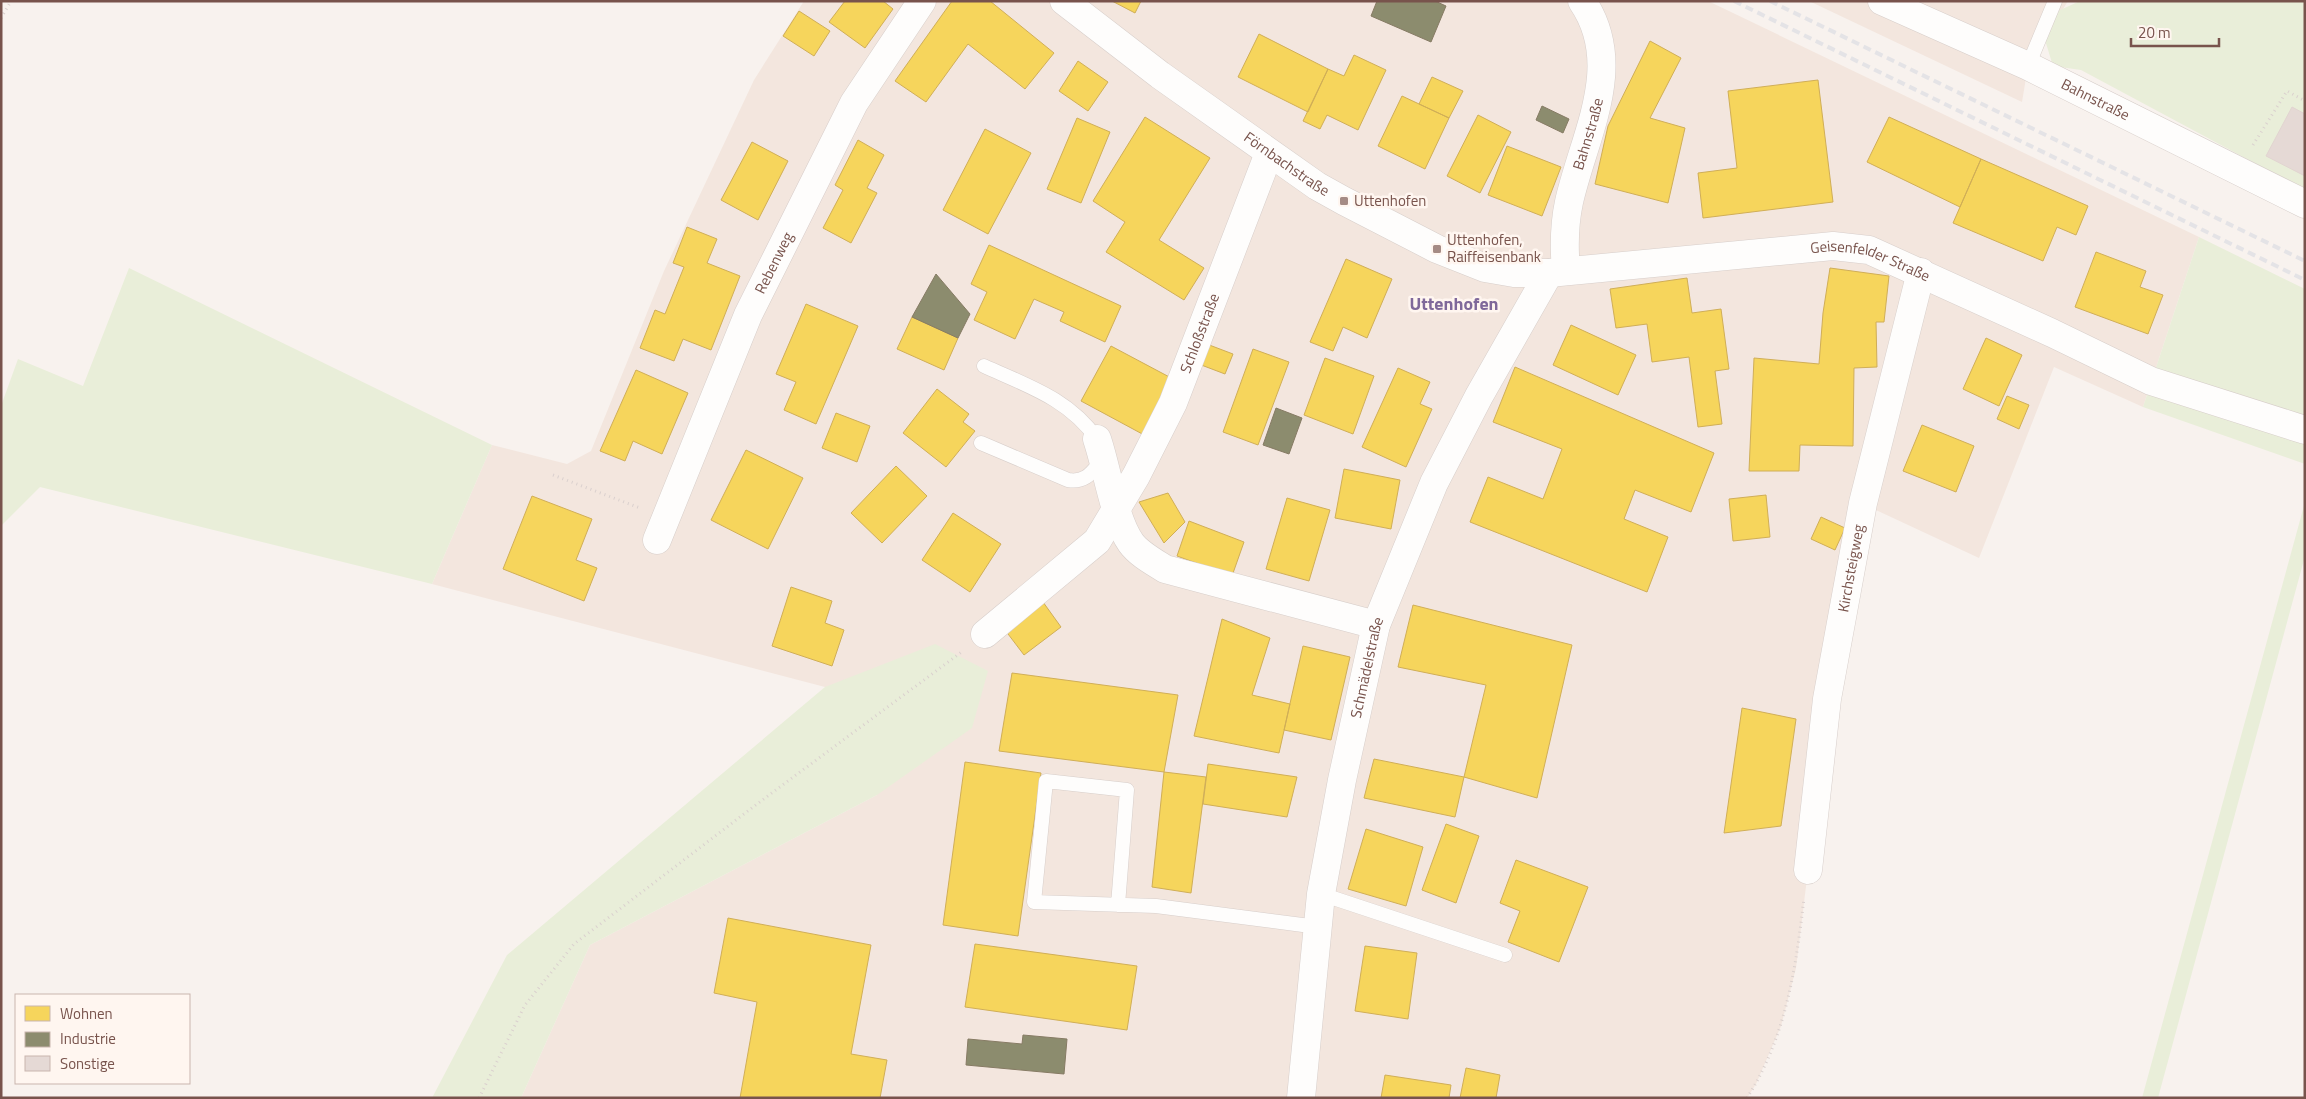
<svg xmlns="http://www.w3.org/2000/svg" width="2306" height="1099" font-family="'Titillium Web',sans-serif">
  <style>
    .residential { fill: #f3e6de }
    .grass { fill: #e9eed9 }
    .homes { fill: #f6d55c; stroke: #d0ae57 }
    .industry { fill: #8c8c6e; stroke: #867b64 }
    .building { fill: #e5d9d5; stroke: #e1d4d0 }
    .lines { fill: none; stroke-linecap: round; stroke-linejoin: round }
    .service-casing { stroke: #d7ceca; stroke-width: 15 }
    .minor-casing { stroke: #d7ceca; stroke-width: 29 }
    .tertiary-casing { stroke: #d7ceca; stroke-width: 29 }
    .path { stroke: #dad0ce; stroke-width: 3; stroke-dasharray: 1 4; stroke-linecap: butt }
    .service { stroke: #fefdfc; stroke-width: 14 }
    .minor { stroke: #fefdfc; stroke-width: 28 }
    .tertiary { stroke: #fefdfc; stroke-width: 28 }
    .rail { stroke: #e4e3e6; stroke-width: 4; stroke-dasharray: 8 5; stroke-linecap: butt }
    .poi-dot { fill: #a58b85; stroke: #fff6f0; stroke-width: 2 }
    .labels { text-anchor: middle; stroke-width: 5; stroke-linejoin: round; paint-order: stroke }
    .street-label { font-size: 15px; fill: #78534c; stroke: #fff6f0 }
    .poi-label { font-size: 15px; fill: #78534c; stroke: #fff6f0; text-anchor: start }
    .quarter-label { font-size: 18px; font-weight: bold; fill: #7f689a; stroke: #fff6f0 }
  </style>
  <rect width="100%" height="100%" fill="#f8f2ee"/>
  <path class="residential" d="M 804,1 L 1708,1 L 2199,237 L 2143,407 L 2054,367 L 1979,558 L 1863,504 L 1808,870 L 1796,968 L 1781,1026 L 1756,1084 L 1747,1098 L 521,1098 L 590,945 L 877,795 L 825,687 L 432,584 L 492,445 L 567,464 L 591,451 L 664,271 L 754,80 Z
    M 1809,1 L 2068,1 L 2028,66 L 2022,102 Z"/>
  <path class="grass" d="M 2080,1 L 2305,1 L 2305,190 L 2081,70 L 2053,66 L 2045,40 L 2058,11 Z
    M 2199,237 L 2305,289 L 2305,464 L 2143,407 Z
    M 129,268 L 492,445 L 432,584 L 40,487 L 1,526 L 1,406 L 18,359 L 83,386 Z
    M 2305,502 L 2305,556 L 2158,1098 L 2142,1098 Z
    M 935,644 L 988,671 L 972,728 L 877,795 L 590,945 L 521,1098 L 432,1098 L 507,955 L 825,687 Z"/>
  <path class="homes" d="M 845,1 L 883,1 L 893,9 L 865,48 L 829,22 Z
    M 952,1 L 990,1 L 1054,53 L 1025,89 L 968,44 L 926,102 L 895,81 Z
    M 1112,1 L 1141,1 L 1135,13 Z
    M 799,11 L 830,31 L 814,56 L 783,36 Z
    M 1259,34 L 1328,69 L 1308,112 L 1238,77 Z
    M 1650,41 L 1681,58 L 1650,118 L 1685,128 L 1668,203 L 1595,184 L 1608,126 Z
    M 1354,55 L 1386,70 L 1358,130 L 1327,115 L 1320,129 L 1303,121 L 1328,69 L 1344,76 Z
    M 1078,61 L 1108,82 L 1088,111 L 1059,91 Z
    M 1432,77 L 1463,91 L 1449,118 L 1419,104 Z
    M 1818,80 L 1833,202 L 1703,218 L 1698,173 L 1737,168 L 1728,91 Z
    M 1402,96 L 1449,118 L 1425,169 L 1378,146 Z
    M 1478,115 L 1511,132 L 1480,193 L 1447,176 Z
    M 1145,117 L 1210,158 L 1159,240 L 1204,268 L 1184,300 L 1106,252 L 1125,222 L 1093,201 Z
    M 1889,117 L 1981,159 L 1960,207 L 1867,162 Z
    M 1077,118 L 1110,132 L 1081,203 L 1047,189 Z
    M 985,129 L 1031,153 L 988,234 L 943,210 Z
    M 858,140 L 884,155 L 867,188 L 877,193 L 851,243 L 823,228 L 843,190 L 835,185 Z
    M 752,142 L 788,161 L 758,220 L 721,200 Z
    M 1507,146 L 1561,167 L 1542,216 L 1488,195 Z
    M 1981,159 L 2088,206 L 2076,235 L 2057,227 L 2043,261 L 1953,223 Z
    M 687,227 L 717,239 L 707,263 L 740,276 L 711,350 L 683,339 L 674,361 L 640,348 L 655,310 L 665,314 L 684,267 L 673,263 Z
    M 989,245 L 1121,306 L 1105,342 L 1060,321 L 1064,312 L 1034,299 L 1015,339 L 974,320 L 987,292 L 971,284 Z
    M 2096,252 L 2146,271 L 2140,287 L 2163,295 L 2148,334 L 2075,307 Z
    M 1346,259 L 1392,279 L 1367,338 L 1343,327 L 1333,351 L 1310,342 Z
    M 1830,268 L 1889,276 L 1884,322 L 1876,322 L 1877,367 L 1854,368 L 1853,446 L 1800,445 L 1799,471 L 1749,471 L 1754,358 L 1819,364 L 1823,313 Z
    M 1687,278 L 1692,313 L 1721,309 L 1729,369 L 1715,371 L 1722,424 L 1698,427 L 1689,357 L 1652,362 L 1647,324 L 1616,328 L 1610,289 Z
    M 806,304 L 858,326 L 816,424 L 784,410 L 796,382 L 776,374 Z
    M 912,317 L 958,338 L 944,370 L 897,349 Z
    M 1571,325 L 1636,355 L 1618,395 L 1553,365 Z
    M 1986,338 L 2022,355 L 1999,406 L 1963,389 Z
    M 1204,343 L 1233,354 L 1225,374 L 1196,363 Z
    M 1111,346 L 1175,380 L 1146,436 L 1081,401 Z
    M 1253,349 L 1289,362 L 1258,445 L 1223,432 Z
    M 1325,358 L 1374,376 L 1353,434 L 1304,415 Z
    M 1515,367 L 1714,453 L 1691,512 L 1635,490 L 1624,519 L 1668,537 L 1647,592 L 1470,522 L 1488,477 L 1543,499 L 1562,449 L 1493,422 Z
    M 1398,368 L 1430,382 L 1420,404 L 1432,409 L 1406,467 L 1362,447 Z
    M 636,370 L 688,393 L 662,454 L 633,441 L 625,461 L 600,451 Z
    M 937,389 L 969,414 L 963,422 L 975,431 L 946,467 L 903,433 Z
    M 2007,396 L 2029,405 L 2019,429 L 1997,419 Z
    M 836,413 L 870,426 L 857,462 L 822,448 Z
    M 1922,425 L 1974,446 L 1956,492 L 1903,471 Z
    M 746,450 L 803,478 L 768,549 L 711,520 Z
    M 896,466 L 927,496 L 882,543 L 851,513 Z
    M 1344,469 L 1400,480 L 1391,529 L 1335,518 Z
    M 1168,493 L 1185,522 L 1164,543 L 1139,502 Z
    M 1766,495 L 1770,537 L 1733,541 L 1729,499 Z
    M 532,496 L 592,519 L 576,560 L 597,568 L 584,601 L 503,569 Z
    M 1287,498 L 1330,510 L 1309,581 L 1266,569 Z
    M 953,513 L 1001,544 L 970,592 L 922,560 Z
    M 1821,517 L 1845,528 L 1835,550 L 1811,539 Z
    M 1189,521 L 1244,542 L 1232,576 L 1177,556 Z
    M 791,587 L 832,601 L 825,623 L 844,630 L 832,666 L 772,646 Z
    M 1043,602 L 1061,627 L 1024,655 L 1005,630 Z
    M 1413,605 L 1572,645 L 1537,798 L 1464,777 L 1486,685 L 1398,667 Z
    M 1222,619 L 1270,638 L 1252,695 L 1290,704 L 1279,753 L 1194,736 Z
    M 1303,646 L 1350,657 L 1331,740 L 1284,730 Z
    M 1012,673 L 1178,695 L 1164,772 L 999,751 Z
    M 1742,708 L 1796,719 L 1781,826 L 1724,833 Z
    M 1374,759 L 1464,777 L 1455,817 L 1364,798 Z
    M 965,762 L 1041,773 L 1018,936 L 943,925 Z
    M 1208,764 L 1297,777 L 1287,817 L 1203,804 Z
    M 1164,772 L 1206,777 L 1191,893 L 1152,887 Z
    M 1446,824 L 1479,836 L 1456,903 L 1422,890 Z
    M 1366,829 L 1423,847 L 1406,906 L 1348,889 Z
    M 1516,860 L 1588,887 L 1559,962 L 1508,942 L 1520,911 L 1500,903 Z
    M 728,918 L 871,945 L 851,1054 L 887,1060 L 880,1098 L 740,1098 L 757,1002 L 714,993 Z
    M 975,944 L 1137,966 L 1127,1030 L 965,1007 Z
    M 1365,946 L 1417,953 L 1408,1019 L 1355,1011 Z
    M 1466,1068 L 1500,1075 L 1496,1098 L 1460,1098 Z
    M 1385,1075 L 1451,1085 L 1449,1098 L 1381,1098 Z"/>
  <path class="industry" d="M 1377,1 L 1435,1 L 1446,6 L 1431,42 L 1371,16 Z
    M 1542,106 L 1569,119 L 1563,133 L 1536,120 Z
    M 936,274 L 970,314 L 958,338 L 912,317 Z
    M 1276,408 L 1302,418 L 1289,454 L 1263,445 Z
    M 1023,1035 L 1067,1039 L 1064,1074 L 966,1065 L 968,1039 L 1022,1044 Z"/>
  <path class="building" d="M 2292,107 L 2305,114 L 2305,176 L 2266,156 Z"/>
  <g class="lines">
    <g class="service-casing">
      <path id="service" d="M 2028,66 L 2055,1
        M 984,366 C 1028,386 1069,399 1097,439
        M 981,443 L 1068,480 C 1086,483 1092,472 1103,459
        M 1321,894 L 1505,955
        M 1118,905 L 1127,790 L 1046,781 L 1034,902 L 1156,906 L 1318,927"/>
    </g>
    <g class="minor-casing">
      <g id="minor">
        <path id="s1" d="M 1882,1 L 2028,66 L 2305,204"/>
        <path d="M 1097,439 C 1107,468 1114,519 1131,543 C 1139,554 1154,562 1165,569 L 1376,625"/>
        <path id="s2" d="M 657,540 L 748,315 L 854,103 L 922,1"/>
        <path id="s3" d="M 985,634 L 1097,541 L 1136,476 L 1173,403 L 1269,153"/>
        <path id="s4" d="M 1808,870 L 1827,699 L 1863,503 L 1921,272"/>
        <path id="s5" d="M 1301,1098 L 1321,894 L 1342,780 L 1376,625 L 1434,483 L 1479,396 L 1549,273"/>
      </g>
    </g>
    <g class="tertiary-casing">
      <g id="tertiary">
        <path id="s6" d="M 1064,1 L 1160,75 L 1317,186 L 1344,201 L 1437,249 L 1485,268 L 1514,273 L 1549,273 L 1833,246 L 1869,250 L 2052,333 L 2151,381 L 2305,430"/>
        <path id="s7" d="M 1566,271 C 1564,248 1564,225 1569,202 C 1584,135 1626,65 1582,1"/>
      </g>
    </g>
    <path class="path" d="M 1,18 L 11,1
      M 2253,145 L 2287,91 L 2305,101
      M 553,475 L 640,508
      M 479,1098 L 525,1005 L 574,944 L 757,804 L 963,651
      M 1747,1098 C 1786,1037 1796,968 1804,898"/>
    <use href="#service" class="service"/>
    <use href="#minor" class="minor"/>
    <use href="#tertiary" class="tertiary"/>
    <path class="rail" d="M 1734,1 L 2305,280
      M 1770,1 L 2305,261"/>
  </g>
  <g class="poi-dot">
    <rect x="1339" y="196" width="10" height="10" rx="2.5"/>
    <rect x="1432" y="244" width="10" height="10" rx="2.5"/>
  </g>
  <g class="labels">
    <g class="street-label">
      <text dy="5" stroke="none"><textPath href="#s1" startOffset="235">Bahnstraße</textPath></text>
      <text dy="5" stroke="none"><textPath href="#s7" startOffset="140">Bahnstraße</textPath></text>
      <text dy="5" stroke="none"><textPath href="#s6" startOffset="276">Förnbachstraße</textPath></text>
      <text dy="5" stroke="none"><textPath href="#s2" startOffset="301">Rebenweg</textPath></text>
      <text dy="5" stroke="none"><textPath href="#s6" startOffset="890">Geisenfelder Straße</textPath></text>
      <text dy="5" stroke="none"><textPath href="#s3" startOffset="378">Schloßstraße</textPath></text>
      <text dy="5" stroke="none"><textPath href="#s4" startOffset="305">Kirchsteigweg</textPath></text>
      <text dy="5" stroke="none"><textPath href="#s5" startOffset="436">Schmädelstraße</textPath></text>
    </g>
    <g class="poi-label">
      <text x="1354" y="206">Uttenhofen</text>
      <text x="1447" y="245">Uttenhofen,<tspan x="1447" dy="17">Raiffeisenbank</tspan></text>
    </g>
    <g class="quarter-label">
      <text x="1454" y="310">Uttenhofen</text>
    </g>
  </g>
  <rect width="2306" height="1099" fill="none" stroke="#78534c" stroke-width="5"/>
  <rect x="15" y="994" width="175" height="90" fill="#fff6f0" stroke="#c9b5ae"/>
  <rect x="25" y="1006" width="25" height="15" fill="#f6d55c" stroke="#c9b5ae"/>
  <text x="60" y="1019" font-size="15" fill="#78534c">Wohnen</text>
  <rect x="25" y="1032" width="25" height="15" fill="#8c8c6e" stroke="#c9b5ae"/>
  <text x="60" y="1044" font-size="15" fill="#78534c">Industrie</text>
  <rect x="25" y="1056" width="25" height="15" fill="#e5d9d5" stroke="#c9b5ae"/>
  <text x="60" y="1069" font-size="15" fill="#78534c">Sonstige</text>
  <path d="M2131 38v8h88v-8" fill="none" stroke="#78534c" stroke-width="2.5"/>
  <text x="2138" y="38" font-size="15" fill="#78534c" stroke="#fff6f0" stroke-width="4" paint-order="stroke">20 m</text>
</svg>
